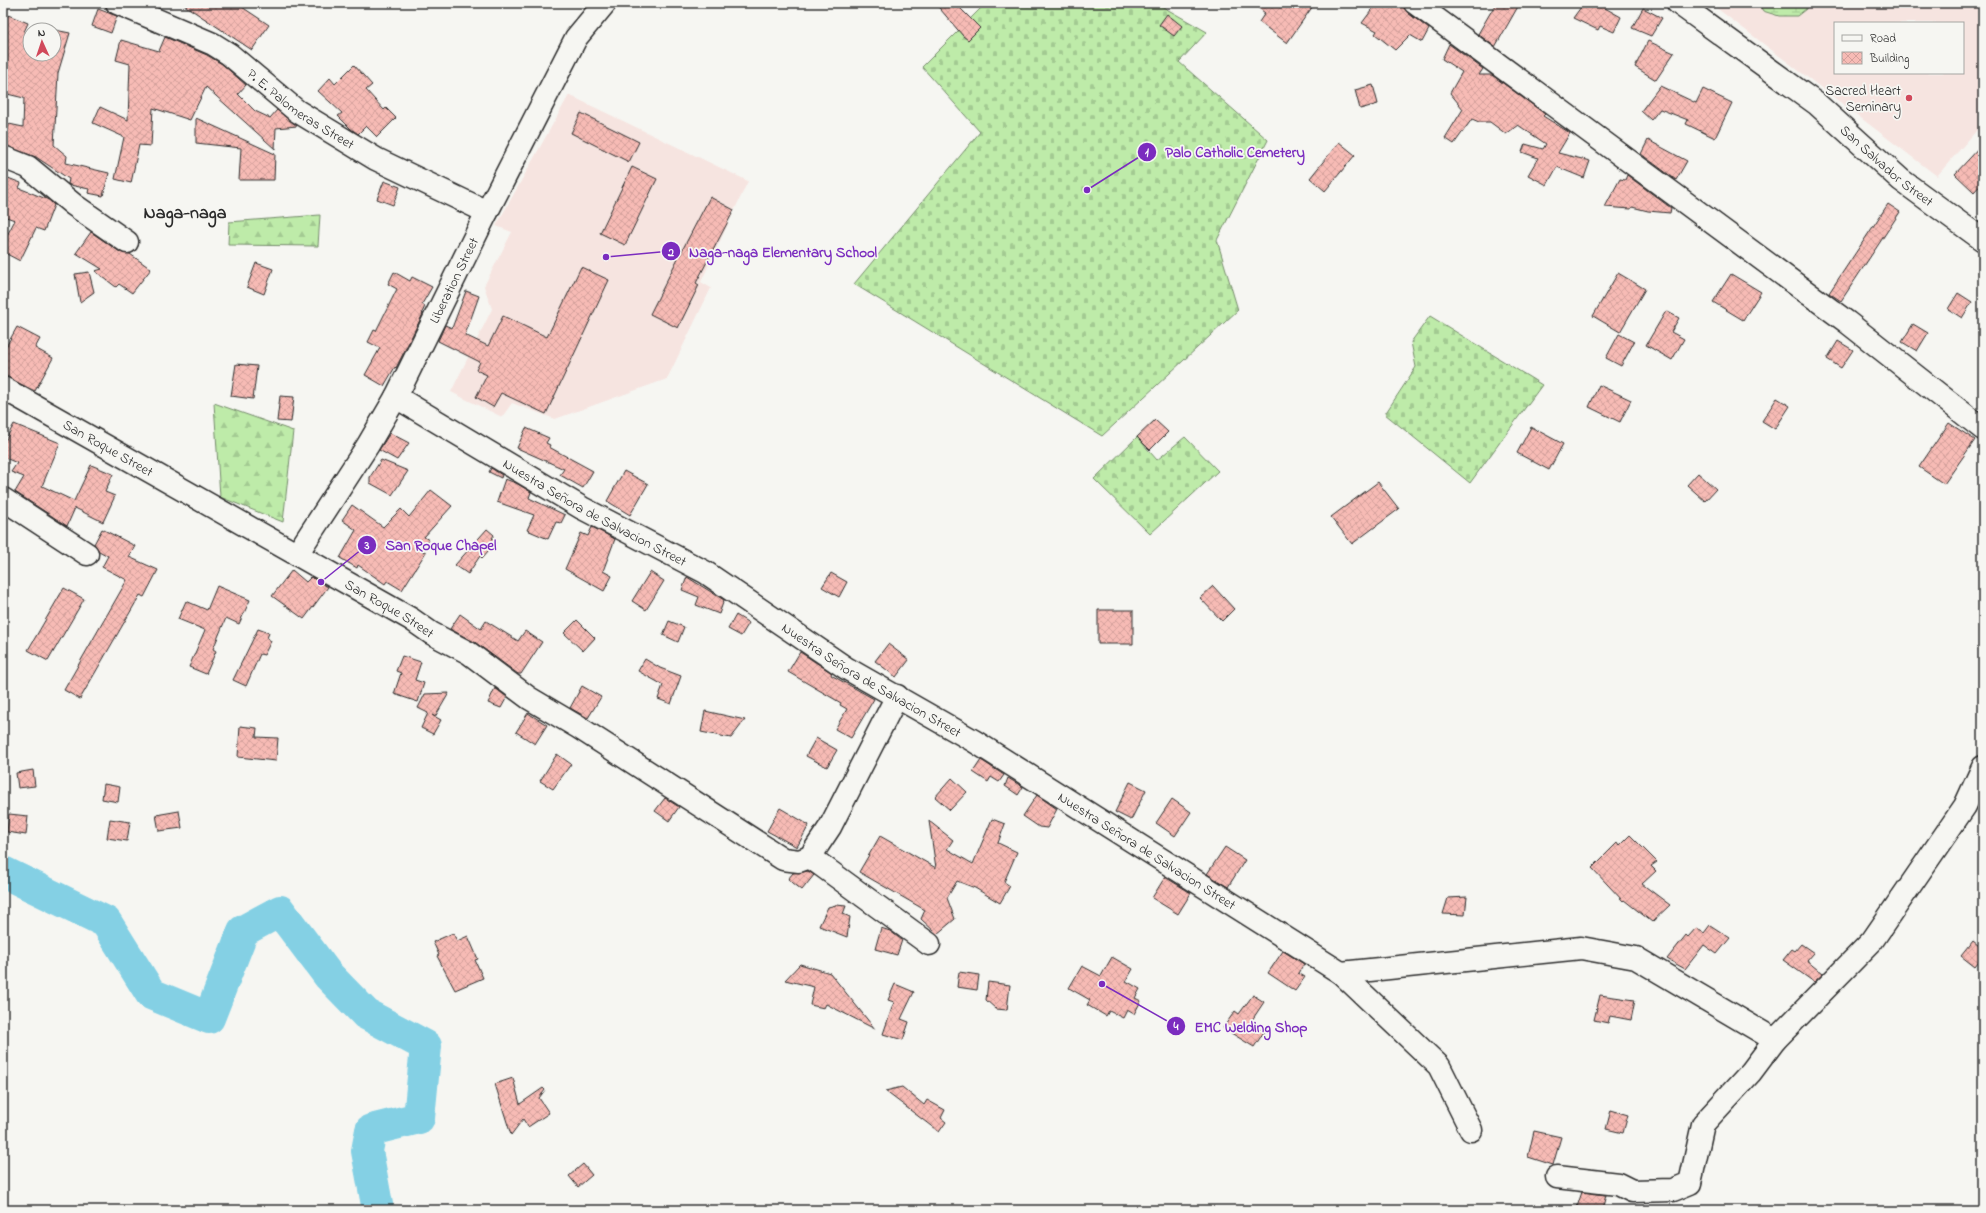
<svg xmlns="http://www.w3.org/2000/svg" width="1986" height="1213" font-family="'Indie Flower',sans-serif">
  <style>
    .built { fill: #f6e4e0; fill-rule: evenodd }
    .forest { fill: url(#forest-firs); stroke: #748b6a }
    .wetland { fill: url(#wetland-marsh); stroke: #748b6a }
    .cemetery { fill: url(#cemetery-stones); stroke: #748b6a }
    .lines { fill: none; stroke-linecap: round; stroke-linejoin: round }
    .river { stroke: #84d0e4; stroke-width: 32 }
    .building { fill: url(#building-cross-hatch); stroke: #2b2b2b }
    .minor-casing { stroke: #2b2b2b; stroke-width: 25 }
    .highway-casing { stroke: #2b2b2b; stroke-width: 25 }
    .minor { stroke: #f6f6f2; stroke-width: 22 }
    .highway { stroke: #f6f6f2; stroke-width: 22 }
    .poi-dot { fill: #d1495b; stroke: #f6f6f2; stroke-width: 1.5 }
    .labels { text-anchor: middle; stroke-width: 3.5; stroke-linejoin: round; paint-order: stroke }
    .poi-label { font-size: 14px; fill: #2b2b2b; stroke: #f6f6f2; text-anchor: end }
    .street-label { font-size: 14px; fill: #2b2b2b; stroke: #f6f6f2 }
    .district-label { font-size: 18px; font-weight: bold; fill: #2b2b2b; stroke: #f6f6f2 }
    .leader { fill: none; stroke: #7b2cbf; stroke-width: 1.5 }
    .callout-dot { fill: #7b2cbf; stroke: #f6f6f2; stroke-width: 1.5 }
    .mark-label { font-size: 12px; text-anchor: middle; font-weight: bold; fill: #fff }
    .callout-label { font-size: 15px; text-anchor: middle; font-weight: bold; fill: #7b2cbf; stroke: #f6f6f2; stroke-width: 3.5; stroke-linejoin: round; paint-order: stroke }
  </style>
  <defs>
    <pattern id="forest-firs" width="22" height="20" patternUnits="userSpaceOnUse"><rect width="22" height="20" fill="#beeba9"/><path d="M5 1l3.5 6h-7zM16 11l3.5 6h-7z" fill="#a3ca92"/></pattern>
    <pattern id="wetland-marsh" width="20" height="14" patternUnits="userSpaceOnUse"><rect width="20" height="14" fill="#beeba9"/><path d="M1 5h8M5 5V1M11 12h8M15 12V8" fill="none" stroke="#a3ca92"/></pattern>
    <pattern id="cemetery-stones" width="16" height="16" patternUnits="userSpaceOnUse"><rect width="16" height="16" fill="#beeba9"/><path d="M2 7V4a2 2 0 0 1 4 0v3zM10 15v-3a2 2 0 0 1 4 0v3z" fill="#a3ca92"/></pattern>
    <pattern id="building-cross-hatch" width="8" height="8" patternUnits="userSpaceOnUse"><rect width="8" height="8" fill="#f7bbb5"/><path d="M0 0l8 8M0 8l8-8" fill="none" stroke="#d4a19c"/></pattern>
  </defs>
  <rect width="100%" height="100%" fill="#f6f6f2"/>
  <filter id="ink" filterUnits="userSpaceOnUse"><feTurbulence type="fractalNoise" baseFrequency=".025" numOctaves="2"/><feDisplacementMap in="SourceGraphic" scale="8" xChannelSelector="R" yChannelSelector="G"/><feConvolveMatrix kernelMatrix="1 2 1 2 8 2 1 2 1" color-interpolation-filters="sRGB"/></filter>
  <g filter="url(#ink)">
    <path class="built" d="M 1710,3 L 1983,3 L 1983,123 L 1937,176 ZM 1835,23 L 1963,23 L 1963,73 L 1835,73 Z
      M 569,95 L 748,181 L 701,282 L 711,288 L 667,379 L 555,419 L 512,403 L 502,417 L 451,392 L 492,309 L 484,286 L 512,232 L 496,226 Z"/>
    <path class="forest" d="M 320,215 L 318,246 L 228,245 L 229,222 Z
      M 214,403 L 293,431 L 283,522 L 220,497 Z"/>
    <path class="wetland" d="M 1762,3 L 1808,3 L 1806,9 L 1797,16 L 1779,16 L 1763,11 L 1760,6 Z"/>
    <path class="cemetery" d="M 986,3 L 1156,3 L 1207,32 L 1179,62 L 1268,140 L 1217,240 L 1238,310 L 1102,436 L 854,284 L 980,132 L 922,67 Z
      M 1430,316 L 1542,385 L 1470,483 L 1385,414 L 1416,367 L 1411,342 Z
      M 1137,437 L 1157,460 L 1185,437 L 1218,471 L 1150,534 L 1094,479 Z"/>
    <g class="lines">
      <path class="river" d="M 3,872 L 106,922 L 151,994 L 209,1018 L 243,931 L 280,911 L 328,975 L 366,1014 L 426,1046 L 419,1118 L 371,1130 L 367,1151 L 378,1210"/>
    </g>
    <path class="building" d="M 181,3 L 236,3 L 269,25 L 252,50 Z
      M 935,3 L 955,3 L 980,28 L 968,40 L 963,36 Z
      M 1252,3 L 1315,3 L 1287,43 L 1259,22 L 1265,13 Z
      M 1377,3 L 1403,3 L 1404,8 L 1408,13 L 1429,29 L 1422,42 L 1410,35 L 1395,50 L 1375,34 L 1377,31 L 1362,23 Z
      M 1496,3 L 1520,3 L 1495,47 L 1478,34 Z
      M 1584,3 L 1596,3 L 1621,17 L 1614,32 L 1600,26 L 1598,30 L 1573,18 Z
      M 1643,8 L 1662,18 L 1651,36 L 1632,28 Z
      M 98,9 L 117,16 L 111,33 L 92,26 Z
      M 3,13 L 28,23 L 24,32 L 30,33 L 30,54 L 54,54 L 55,30 L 70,33 L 58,73 L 54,145 L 67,156 L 66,163 L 109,173 L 103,196 L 88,193 L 89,189 L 70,185 L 68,184 L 69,179 L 36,157 L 3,145 L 9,124 L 23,127 L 24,98 L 3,93 Z
      M 1167,14 L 1182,26 L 1174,36 L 1159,25 Z
      M 165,37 L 207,55 L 222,64 L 246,85 L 238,94 L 255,111 L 270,118 L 277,110 L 297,126 L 276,128 L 275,149 L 206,87 L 190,120 L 153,108 L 151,146 L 139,145 L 131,183 L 115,179 L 124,137 L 93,123 L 100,107 L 128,120 L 130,64 L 116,60 L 121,40 L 159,51 Z
      M 1648,41 L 1674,53 L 1656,80 L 1635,67 Z
      M 1449,44 L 1483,69 L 1479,75 L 1492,75 L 1545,114 L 1543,116 L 1570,133 L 1558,153 L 1590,161 L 1584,178 L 1557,167 L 1547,185 L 1528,175 L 1538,158 L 1522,152 L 1525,144 L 1543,149 L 1546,144 L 1518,125 L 1506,134 L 1490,122 L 1479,122 L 1472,119 L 1454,144 L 1445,138 L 1463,109 L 1450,93 L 1462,72 L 1442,59 Z
      M 354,65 L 372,85 L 366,90 L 384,110 L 386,108 L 396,118 L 377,137 L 366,126 L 358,134 L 351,129 L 338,116 L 342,113 L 318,91 L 330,78 L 335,84 Z
      M 1373,85 L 1378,104 L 1360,109 L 1355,90 Z
      M 1660,86 L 1696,103 L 1703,89 L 1732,103 L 1715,138 L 1686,124 L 1688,120 L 1660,109 L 1651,120 L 1641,111 Z
      M 581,113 L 639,142 L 629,162 L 571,133 Z
      M 196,118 L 275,154 L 274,180 L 239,180 L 241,148 L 196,143 Z
      M 1648,140 L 1687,161 L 1676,180 L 1641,154 Z
      M 1339,142 L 1355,155 L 1325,191 L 1310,178 Z
      M 1983,144 L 1983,182 L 1974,192 L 1955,174 Z
      M 632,167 L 657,179 L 625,245 L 600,233 Z
      M 1627,175 L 1671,208 L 1670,213 L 1648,211 L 1632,207 L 1631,209 L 1605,207 L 1620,179 L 1625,180 Z
      M 3,176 L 21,183 L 19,188 L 49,200 L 54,205 L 44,231 L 36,228 L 20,261 L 3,252 L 3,243 L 15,220 L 3,216 Z
      M 384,181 L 400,187 L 393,205 L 377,199 Z
      M 710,197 L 734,210 L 696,283 L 699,285 L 678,328 L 650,314 L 675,264 Z
      M 1888,204 L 1900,212 L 1841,301 L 1829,293 Z
      M 91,232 L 120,252 L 130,254 L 151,269 L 132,293 L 119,284 L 116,287 L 95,271 L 102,269 L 76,253 Z
      M 256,263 L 273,269 L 264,294 L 247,287 Z
      M 581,267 L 609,280 L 546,414 L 501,393 L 493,407 L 476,397 L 487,375 L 476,370 L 480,362 L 438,341 L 445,325 L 452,328 L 466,291 L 479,296 L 465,335 L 488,346 L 503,316 L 547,337 Z
      M 89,272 L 94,292 L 80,302 L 75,274 Z
      M 394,272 L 410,281 L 412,277 L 432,287 L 422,304 L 425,306 L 422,313 L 423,314 L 396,368 L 395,367 L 384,386 L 365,375 L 380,348 L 368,342 L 374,330 L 376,331 L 397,289 L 388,284 Z
      M 1618,273 L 1645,289 L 1620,332 L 1593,316 Z
      M 1731,274 L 1761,292 L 1743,320 L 1713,302 Z
      M 1958,293 L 1972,302 L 1962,318 L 1948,309 Z
      M 1666,311 L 1679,318 L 1671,332 L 1684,339 L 1672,360 L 1646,345 Z
      M 1913,324 L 1928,333 L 1917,351 L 1902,342 Z
      M 17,327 L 40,339 L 35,348 L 53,358 L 35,391 L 3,376 L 3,352 Z
      M 1619,334 L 1634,342 L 1621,366 L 1606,358 Z
      M 1838,341 L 1853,350 L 1841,368 L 1827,359 Z
      M 236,364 L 257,366 L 253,399 L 231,396 Z
      M 1599,385 L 1631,400 L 1620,422 L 1589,407 Z
      M 280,396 L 294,397 L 291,422 L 277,421 Z
      M 1777,398 L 1790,406 L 1775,429 L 1762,421 Z
      M 1155,420 L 1168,432 L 1150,450 L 1137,437 Z
      M 1949,423 L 1975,440 L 1944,484 L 1919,467 Z
      M 14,424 L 60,443 L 42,486 L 74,501 L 91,465 L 113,474 L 105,492 L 115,496 L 103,522 L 75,508 L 67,526 L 15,492 L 24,477 L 11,472 L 17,463 L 3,457 L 3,445 Z
      M 1531,427 L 1563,444 L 1549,470 L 1517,453 Z
      M 526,428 L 549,438 L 546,443 L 550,445 L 549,447 L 593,471 L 583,488 L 560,475 L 564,469 L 517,448 Z
      M 390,433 L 409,443 L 397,460 L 379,450 Z
      M 381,460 L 408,471 L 392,495 L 370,483 L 370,477 Z
      M 491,468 L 502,475 L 501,478 L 489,472 Z
      M 624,471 L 648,484 L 630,515 L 607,501 Z
      M 1698,473 L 1716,489 L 1705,501 L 1687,485 Z
      M 505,479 L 516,483 L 531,492 L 529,498 L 565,515 L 561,523 L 556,522 L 548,539 L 527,530 L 534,515 L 497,502 Z
      M 1378,482 L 1399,509 L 1352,544 L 1331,517 Z
      M 431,490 L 452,506 L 424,537 L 429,540 L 422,551 L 426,552 L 402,590 L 387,581 L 385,584 L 358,565 L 357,568 L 340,558 L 356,530 L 342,520 L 352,505 L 383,527 L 401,509 L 409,517 Z
      M 592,527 L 615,539 L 603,571 L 612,576 L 604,591 L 565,569 L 581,533 L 588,536 Z
      M 102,529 L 135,546 L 129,557 L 158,570 L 144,597 L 140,595 L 80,699 L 64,690 L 127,580 L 102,567 L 108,556 L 99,551 L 94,544 Z
      M 487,529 L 494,535 L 492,538 L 496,542 L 482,558 L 480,556 L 468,574 L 455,565 Z
      M 292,570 L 306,582 L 311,577 L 328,587 L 304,619 L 272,596 Z
      M 650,572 L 664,581 L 646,610 L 632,601 Z
      M 831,573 L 847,582 L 839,597 L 822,587 Z
      M 687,577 L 724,600 L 719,614 L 696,605 L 699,597 L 682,590 Z
      M 217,586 L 250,600 L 239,624 L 226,618 L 213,649 L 216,651 L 206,674 L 189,667 L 205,630 L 178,619 L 186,601 L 207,610 Z
      M 1213,586 L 1234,609 L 1222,621 L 1200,598 Z
      M 64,588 L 84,599 L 48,661 L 28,650 Z
      M 1098,610 L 1133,610 L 1133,644 L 1098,644 Z
      M 460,614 L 481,629 L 486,621 L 518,641 L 525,631 L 542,642 L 521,674 L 518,674 L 476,643 L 450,629 Z
      M 736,615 L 749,623 L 741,636 L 728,629 Z
      M 577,620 L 595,638 L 583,651 L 564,633 Z
      M 669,621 L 684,627 L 678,642 L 663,635 Z
      M 258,629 L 269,633 L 267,638 L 271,641 L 264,655 L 260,654 L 246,686 L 233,680 Z
      M 888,644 L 909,660 L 896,677 L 875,661 Z
      M 800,652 L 832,673 L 831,675 L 874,699 L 851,738 L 835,729 L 847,709 L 840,705 L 841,703 L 788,672 Z
      M 402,656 L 421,662 L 415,680 L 424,683 L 418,702 L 394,694 L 401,673 L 396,671 Z
      M 645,659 L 660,668 L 681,676 L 671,704 L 658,699 L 663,685 L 638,671 Z
      M 582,686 L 601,697 L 588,718 L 570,708 Z
      M 495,688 L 507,697 L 501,708 L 488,703 Z
      M 449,693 L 435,717 L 432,715 L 441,720 L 433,734 L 421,728 L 428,713 L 418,708 L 425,694 Z
      M 705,711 L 745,720 L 731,738 L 701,732 Z
      M 528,713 L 547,725 L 535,744 L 516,732 Z
      M 240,726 L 257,728 L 256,737 L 278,738 L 276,761 L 238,757 Z
      M 816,738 L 837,750 L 827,767 L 806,756 Z
      M 557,754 L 571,764 L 553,789 L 540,781 Z
      M 981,760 L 1004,775 L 999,782 L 991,777 L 988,782 L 973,772 Z
      M 33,770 L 35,786 L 18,788 L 16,773 Z
      M 952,778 L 967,792 L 950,810 L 935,797 Z
      M 1008,778 L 1023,787 L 1018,795 L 1005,786 Z
      M 1130,782 L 1146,790 L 1131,820 L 1115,812 Z
      M 104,784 L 120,787 L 118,802 L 102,799 Z
      M 1037,795 L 1057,809 L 1047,828 L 1039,827 L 1023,816 Z
      M 665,798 L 679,807 L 669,821 L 655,811 Z
      M 1172,799 L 1191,812 L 1175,836 L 1156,823 Z
      M 780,808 L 809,825 L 797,847 L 767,831 Z
      M 179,811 L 182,828 L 159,831 L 156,815 Z
      M 9,814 L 28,816 L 26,835 L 7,832 Z
      M 110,819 L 130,822 L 127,841 L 107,838 Z
      M 992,819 L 1005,824 L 998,843 L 1017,852 L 1004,882 L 1010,886 L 1000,903 L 975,888 L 957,881 L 947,898 L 955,919 L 937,934 L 921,919 L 925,910 L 859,872 L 880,836 L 936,868 L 929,821 L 953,840 L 947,849 L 973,864 Z
      M 1630,835 L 1657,862 L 1651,866 L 1656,871 L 1642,884 L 1670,905 L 1652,922 L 1624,900 L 1623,901 L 1592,868 L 1617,843 L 1619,846 Z
      M 1225,847 L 1245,860 L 1228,887 L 1207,874 Z
      M 808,871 L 814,875 L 802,890 L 788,879 L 793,873 Z
      M 1165,877 L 1191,893 L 1178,914 L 1152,898 Z
      M 1467,897 L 1465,915 L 1443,914 L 1448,898 Z
      M 836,905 L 846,906 L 843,914 L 850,917 L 847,937 L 819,926 L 828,907 Z
      M 1710,925 L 1730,938 L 1717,954 L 1704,945 L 1685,969 L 1667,959 L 1686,935 L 1688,937 L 1696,928 L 1704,933 Z
      M 881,928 L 890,931 L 902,940 L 897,955 L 875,949 Z
      M 453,933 L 457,941 L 468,936 L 478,959 L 475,960 L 483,978 L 455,990 L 437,956 L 439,955 L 433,942 Z
      M 1973,941 L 1983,949 L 1983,957 L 1975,967 L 1961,956 Z
      M 1801,944 L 1814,953 L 1807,961 L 1823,974 L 1814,982 L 1783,960 L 1792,949 L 1795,951 Z
      M 1283,951 L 1304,964 L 1298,973 L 1305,977 L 1295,991 L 1268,973 Z
      M 1112,957 L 1133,969 L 1126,981 L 1140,989 L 1135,998 L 1141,1001 L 1134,1014 L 1127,1010 L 1123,1018 L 1109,1011 L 1106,1016 L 1087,1005 L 1090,1000 L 1069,988 L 1082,966 L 1101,976 Z
      M 800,964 L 830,973 L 875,1029 L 826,1004 L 824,1008 L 810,1005 L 814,987 L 785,980 Z
      M 959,972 L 979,975 L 977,990 L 957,987 Z
      M 988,982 L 1010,985 L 1007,1010 L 996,1009 L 986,1000 Z
      M 895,984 L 914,992 L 901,1019 L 909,1022 L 903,1040 L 883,1034 L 894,1002 L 888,1000 Z
      M 1253,995 L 1264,1002 L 1250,1023 L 1264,1032 L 1254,1047 L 1223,1028 L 1235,1011 L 1239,1014 Z
      M 1600,995 L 1635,1000 L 1631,1020 L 1610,1016 L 1608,1023 L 1594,1020 Z
      M 513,1078 L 520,1104 L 543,1088 L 545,1090 L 539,1098 L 549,1113 L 528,1127 L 523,1119 L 511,1135 L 495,1084 Z
      M 902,1087 L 924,1105 L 927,1100 L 945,1110 L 941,1118 L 946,1122 L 939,1132 L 885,1091 Z
      M 1611,1110 L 1628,1115 L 1623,1133 L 1606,1129 Z
      M 1534,1131 L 1561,1137 L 1553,1165 L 1528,1157 Z
      M 583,1164 L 592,1175 L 578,1187 L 569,1176 Z
      M 1582,1192 L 1606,1195 L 1602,1210 L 1576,1210 Z"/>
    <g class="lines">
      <g class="minor-casing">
        <g id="minor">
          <path id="s1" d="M 117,3 L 213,44 L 229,54 L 297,111 L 376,159 L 487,212"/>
          <path d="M 1415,3 L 1847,322 L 1983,429"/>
          <path d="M 3,157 L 28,167 L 74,205 L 127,242"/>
          <path id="s2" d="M 3,388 L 411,619 L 431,633 L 469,653 L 529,698 L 578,727 L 783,859 L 799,861 L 810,857 L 830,827 L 897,696"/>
          <path id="s3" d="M 396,397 L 582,508 L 705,572 L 846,668 L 974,741 L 1341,973 L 1439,1066 L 1471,1130"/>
          <path d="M 3,499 L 87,554"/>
          <path id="s4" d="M 297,554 L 368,445 L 396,397 L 487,212 L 576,38 L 605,3"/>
          <path d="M 810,857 L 929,944"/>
          <path d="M 1341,973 L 1581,948 L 1636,958 L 1775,1040 L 1872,941 L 1965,806 L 1983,767"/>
          <path d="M 1557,1177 L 1618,1184 L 1632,1191 L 1673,1190 L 1690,1183 L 1703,1124 L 1751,1072 L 1775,1040"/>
        </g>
      </g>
      <g class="highway-casing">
        <g id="highway">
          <path id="s5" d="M 1678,3 L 1817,104 L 1901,180 L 1983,240"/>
        </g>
      </g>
      <use href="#minor" class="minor"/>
      <use href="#highway" class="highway"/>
    </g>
  </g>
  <circle class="poi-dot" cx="1909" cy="98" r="4"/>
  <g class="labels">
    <g class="poi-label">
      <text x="1901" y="95">Sacred Heart<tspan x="1901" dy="16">Seminary</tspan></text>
    </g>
    <g class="street-label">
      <text dy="5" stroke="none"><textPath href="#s1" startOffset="214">P. E. Palomeras Street</textPath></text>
      <text dy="5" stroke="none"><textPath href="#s5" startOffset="265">San Salvador Street</textPath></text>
      <text dy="5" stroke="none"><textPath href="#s4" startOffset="316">Liberation Street</textPath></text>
      <text dy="5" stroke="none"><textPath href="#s2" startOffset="121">San Roque Street</textPath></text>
      <text dy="5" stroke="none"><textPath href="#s3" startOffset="230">Nuestra Señora de Salvacion Street</textPath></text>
      <text dy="5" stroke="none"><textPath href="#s2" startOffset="445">San Roque Street</textPath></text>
      <text dy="5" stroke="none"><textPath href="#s3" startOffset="554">Nuestra Señora de Salvacion Street</textPath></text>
      <text dy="5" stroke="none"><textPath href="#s3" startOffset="878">Nuestra Señora de Salvacion Street</textPath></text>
    </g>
    <g class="district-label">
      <text x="185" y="218">Naga-naga</text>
    </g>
  </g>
  <path class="leader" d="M1087 190L1147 152M606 257L671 251M321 582L367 545M1102 984L1176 1026"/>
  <g class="callout-dot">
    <circle cx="1087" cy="190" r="4"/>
    <circle cx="606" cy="257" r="4"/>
    <circle cx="321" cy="582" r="4"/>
    <circle cx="1102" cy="984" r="4"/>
    <circle cx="1147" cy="152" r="10"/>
    <circle cx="671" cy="251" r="10"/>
    <circle cx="367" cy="545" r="10"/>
    <circle cx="1176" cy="1026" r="10"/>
  </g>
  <g class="mark-label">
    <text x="1147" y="156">1</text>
    <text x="671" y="256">2</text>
    <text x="367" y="549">3</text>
    <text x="1176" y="1030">4</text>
  </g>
  <g class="callout-label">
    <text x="1235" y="157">Palo Catholic Cemetery</text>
    <text x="783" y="257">Naga-naga Elementary School</text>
    <text x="441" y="550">San Roque Chapel</text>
    <text x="1251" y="1032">EMC Welding Shop</text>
  </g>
  <rect width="1986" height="1213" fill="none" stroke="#f6f6f2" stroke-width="16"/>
  <rect x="8" y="8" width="1970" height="1197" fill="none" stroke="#2b2b2b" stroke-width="1.5" filter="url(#ink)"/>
  <rect x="1834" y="22" width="130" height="52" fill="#f6f6f2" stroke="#a5a5a2"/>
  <rect x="1842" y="35" width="20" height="6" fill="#f6f6f2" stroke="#a5a5a2"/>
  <text x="1870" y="42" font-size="12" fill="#2b2b2b">Road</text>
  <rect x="1842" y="52" width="20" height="12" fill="url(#building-cross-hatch)" stroke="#a5a5a2"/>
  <text x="1870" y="62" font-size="12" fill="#2b2b2b">Building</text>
  <g transform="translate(42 42) rotate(357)"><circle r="19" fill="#f6f6f2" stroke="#a5a5a2"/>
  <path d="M0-3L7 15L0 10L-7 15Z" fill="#d1495b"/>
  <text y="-6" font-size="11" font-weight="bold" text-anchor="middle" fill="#2b2b2b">N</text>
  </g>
</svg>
